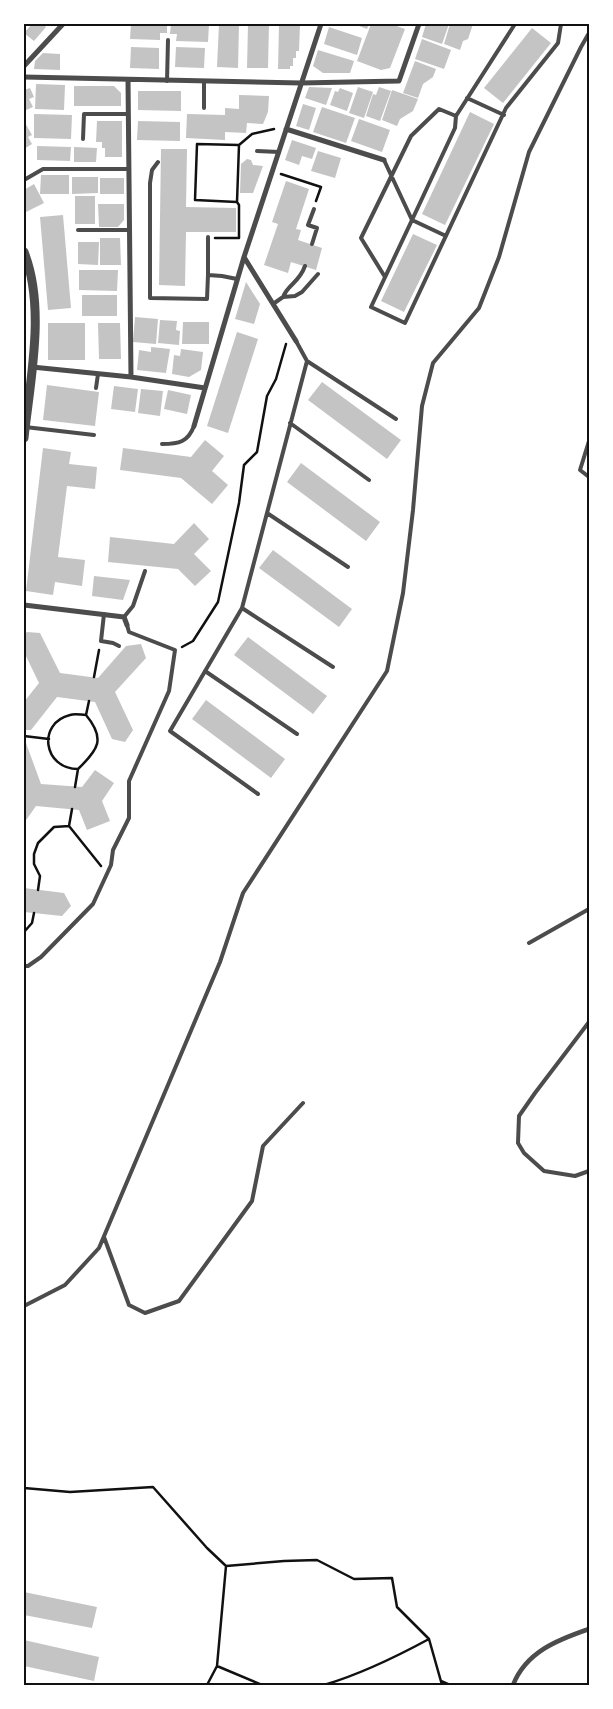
<svg xmlns="http://www.w3.org/2000/svg" width="613" height="1709" font-family="Inter,sans-serif">
  <style>
    .building { fill: #c4c4c4 }
    .lines { fill: none; stroke-linecap: round; stroke-linejoin: round }
    .path { stroke: #111; stroke-width: 2.5 }
    .service { stroke: #4c4c4c; stroke-width: 4 }
    .pedestrian { stroke: #4c4c4c; stroke-width: 4.5 }
    .minor { stroke: #4c4c4c; stroke-width: 5 }
    .tertiary { stroke: #4c4c4c; stroke-width: 9 }
    .neatline { fill: none; stroke: #111; stroke-width: 2 }
  </style>
  <rect width="100%" height="100%" fill="#fff"/>
  <path class="building" d="M 32,24 L 43,24 L 46,27 L 34,41 L 24,33 Z
    M 131,24 L 167,24 L 167,33 L 160,33 L 160,40 L 130,39 Z
    M 171,24 L 209,24 L 208,42 L 176,41 L 177,34 L 170,34 Z
    M 219,24 L 239,24 L 238,68 L 217,67 Z
    M 248,24 L 269,24 L 268,68 L 247,68 Z
    M 354,24 L 369,24 L 367,29 Z
    M 371,24 L 391,24 L 405,29 L 390,68 L 381,70 L 357,61 Z
    M 426,24 L 449,24 L 442,44 L 422,37 Z
    M 450,24 L 458,25 L 458,24 L 473,24 L 468,39 L 463,41 L 460,50 L 444,44 Z
    M 279,25 L 300,25 L 299,51 L 296,51 L 296,58 L 293,58 L 293,66 L 290,66 L 290,69 L 278,69 Z
    M 329,27 L 362,38 L 357,55 L 324,44 Z
    M 532,28 L 551,43 L 503,103 L 484,88 Z
    M 422,39 L 451,50 L 444,69 L 415,59 Z
    M 131,47 L 159,48 L 159,69 L 130,68 Z
    M 176,47 L 205,48 L 204,68 L 175,67 Z
    M 318,50 L 354,61 L 350,73 L 323,73 L 313,66 Z
    M 43,53 L 60,54 L 60,70 L 34,69 L 35,61 Z
    M 415,61 L 436,69 L 433,77 L 423,84 L 418,98 L 403,93 Z
    M 36,84 L 65,85 L 64,110 L 35,109 Z
    M 74,86 L 114,86 L 121,93 L 121,106 L 74,106 Z
    M 309,87 L 332,88 L 326,105 L 305,98 Z
    M 358,87 L 373,92 L 364,118 L 349,113 Z
    M 379,87 L 391,91 L 380,121 L 366,116 L 373,94 L 376,95 Z
    M 30,88 L 34,97 L 29,99 L 33,107 L 24,111 L 24,90 Z
    M 340,88 L 353,93 L 347,111 L 330,105 L 335,91 L 338,92 Z
    M 392,90 L 418,99 L 413,111 L 400,119 L 397,126 L 382,120 Z
    M 138,91 L 181,91 L 181,111 L 138,110 Z
    M 239,95 L 269,96 L 268,112 L 263,124 L 247,123 L 246,133 L 225,132 L 225,140 L 186,138 L 187,114 L 225,115 L 225,108 L 239,109 Z
    M 303,104 L 316,108 L 309,130 L 296,126 Z
    M 322,107 L 355,118 L 346,143 L 313,132 Z
    M 470,112 L 494,124 L 445,225 L 422,214 Z
    M 34,114 L 72,115 L 71,139 L 34,138 Z
    M 359,119 L 390,130 L 382,152 L 351,141 Z
    M 24,121 L 32,135 L 28,137 L 32,144 L 24,149 Z
    M 97,121 L 122,121 L 122,157 L 105,157 L 105,148 L 102,148 L 102,142 L 96,142 Z
    M 138,121 L 180,122 L 180,141 L 137,140 Z
    M 292,140 L 316,148 L 312,159 L 302,156 L 299,165 L 285,160 Z
    M 37,146 L 71,147 L 70,161 L 37,160 Z
    M 74,147 L 97,148 L 96,162 L 74,162 Z
    M 161,149 L 187,149 L 186,207 L 236,208 L 236,232 L 186,232 L 185,286 L 159,285 Z
    M 318,151 L 341,158 L 335,178 L 311,171 Z
    M 247,159 L 251,160 L 253,165 L 263,166 L 253,193 L 240,193 L 241,164 Z
    M 41,175 L 69,175 L 69,194 L 40,194 Z
    M 72,177 L 98,177 L 98,193 L 72,194 Z
    M 100,178 L 124,178 L 124,194 L 100,194 Z
    M 286,181 L 309,189 L 296,229 L 301,230 L 298,240 L 322,248 L 316,270 L 291,262 L 288,273 L 264,265 L 278,224 L 272,222 Z
    M 34,184 L 44,203 L 24,213 L 24,190 Z
    M 75,196 L 95,196 L 95,224 L 75,224 Z
    M 98,204 L 124,204 L 124,220 L 118,227 L 99,227 Z
    M 63,215 L 71,308 L 48,310 L 40,217 Z
    M 413,234 L 437,245 L 404,312 L 381,301 Z
    M 100,238 L 120,238 L 121,265 L 100,265 Z
    M 78,242 L 99,242 L 98,265 L 78,264 Z
    M 79,270 L 118,270 L 117,291 L 79,290 Z
    M 246,282 L 260,304 L 254,324 L 235,319 Z
    M 82,295 L 117,295 L 117,316 L 82,316 Z
    M 135,317 L 158,319 L 156,344 L 133,342 Z
    M 160,320 L 177,321 L 176,330 L 180,331 L 179,345 L 158,343 Z
    M 183,322 L 209,322 L 209,344 L 182,344 Z
    M 48,323 L 85,323 L 85,360 L 48,360 Z
    M 98,323 L 120,323 L 121,359 L 99,359 Z
    M 237,332 L 258,339 L 228,433 L 207,426 Z
    M 151,347 L 170,349 L 166,373 L 137,370 L 139,350 L 151,352 Z
    M 181,349 L 203,352 L 201,370 L 189,377 L 172,374 L 174,355 L 180,356 Z
    M 322,382 L 401,440 L 387,459 L 308,400 Z
    M 47,385 L 99,392 L 95,426 L 43,420 Z
    M 114,386 L 138,389 L 135,412 L 111,409 Z
    M 141,389 L 163,391 L 160,416 L 138,413 Z
    M 168,390 L 191,395 L 187,414 L 164,409 Z
    M 205,440 L 224,456 L 212,471 L 228,485 L 212,504 L 181,478 L 120,470 L 123,448 L 191,457 Z
    M 43,448 L 71,452 L 69,464 L 97,467 L 95,489 L 67,486 L 58,557 L 85,560 L 82,586 L 55,582 L 53,595 L 26,591 Z
    M 301,463 L 380,522 L 366,541 L 287,482 Z
    M 194,523 L 209,539 L 194,554 L 211,571 L 195,586 L 178,569 L 108,562 L 110,537 L 174,544 Z
    M 273,550 L 352,609 L 339,627 L 259,568 Z
    M 94,576 L 130,580 L 123,600 L 92,596 Z
    M 27,632 L 40,633 L 60,673 L 98,678 L 126,646 L 141,644 L 146,658 L 115,692 L 133,730 L 125,742 L 112,739 L 95,702 L 57,697 L 31,730 L 24,730 L 24,702 L 39,683 L 24,652 L 24,635 Z
    M 248,637 L 327,696 L 313,714 L 234,655 Z
    M 206,700 L 285,759 L 271,778 L 192,719 Z
    M 24,742 L 26,743 L 41,784 L 82,787 L 95,770 L 114,783 L 102,801 L 110,821 L 87,830 L 79,810 L 36,806 L 24,823 Z
    M 24,888 L 64,893 L 71,906 L 62,916 L 24,912 Z
    M 24,1592 L 97,1607 L 92,1628 L 24,1615 Z
    M 24,1640 L 99,1657 L 94,1681 L 24,1666 Z"/>
  <g class="lines">
    <path class="path" d="M 239,145 L 252,134 L 274,129
      M 281,174 L 321,187 L 316,201
      M 215,238 L 239,238 L 239,205 L 237,202 L 195,200 L 197,144 L 239,145 L 237,202
      M 182,647 L 193,641 L 218,602 L 239,503 L 244,465 L 257,452 L 267,396 L 276,379 L 286,344
      M 94,677 L 99,650
      M 24,736 L 49,739
      M 78,769 C 98,750 106,739 86,715
      M 75,787 L 78,769 C 43,769 37,723 70,715 C 75,713 81,715 86,715 L 89,701
      M 69,826 L 101,866
      M 38,890 L 40,876 L 34,864 L 34,854 L 38,843 L 54,827 L 69,826 L 72,809
      M 24,932 L 32,923 L 34,913
      M 24,1488 L 70,1492 L 153,1487 L 207,1548 L 226,1566 L 284,1561 L 317,1560 L 354,1579 L 392,1578 L 397,1607 L 429,1639 L 442,1685
      M 217,1666 L 262,1685
      M 441,1681 L 450,1685
      M 207,1685 L 217,1666 L 226,1566
      M 324,1685 C 361,1674 394,1658 429,1639"/>
    <path class="service" d="M 167,81 L 168,40
      M 467,98 L 504,115
      M 204,108 L 204,81
      M 83,139 L 84,114 L 128,114
      M 257,151 L 279,152
      M 384,160 L 412,220 L 371,307 L 405,323 L 506,108 L 558,43 L 561,24
      M 158,162 L 152,170 L 150,183 L 150,298 L 207,299 L 208,275 L 222,276 L 237,279
      M 24,180 L 43,169 L 129,169
      M 78,230 L 130,230
      M 446,236 L 412,220 L 455,128 L 456,116
      M 312,244 L 317,228 L 308,225 L 314,209
      M 208,275 L 208,237
      M 385,277 L 361,238 L 411,136 L 439,109 L 456,116 L 515,24
      M 283,297 C 288,284 299,283 305,266
      M 273,304 L 283,297 L 295,296 L 302,292 L 318,274
      M 307,361 L 396,419
      M 96,388 L 98,374
      M 290,423 L 369,480
      M 25,427 L 94,435
      M 589,441 L 580,470 L 589,477
      M 162,444 C 179,444 188,442 194,426
      M 267,513 L 348,567
      M 242,608 L 333,667
      M 104,614 L 101,641 L 113,643 L 119,646
      M 124,617 L 133,606 L 145,571
      M 205,671 L 297,734
      M 258,794 L 170,731 L 242,608 L 307,361 L 296,341
      M 529,943 L 589,909
      M 24,966 L 28,966 L 41,957 L 93,904 L 111,865 L 113,850 L 129,818 L 129,781 L 169,691 L 175,650 L 129,632 L 127,625
      M 589,1022 L 535,1093 L 519,1116 L 518,1143 L 524,1153 L 544,1171 L 575,1176 L 589,1171
      M 104,1237 L 129,1305 L 145,1313 L 179,1301 L 252,1201 L 263,1146 L 303,1103
      M 24,1306 L 65,1285 L 99,1248 L 220,962 L 243,893 L 387,671 L 403,593 L 413,510 L 422,406 L 433,363 L 479,308 L 499,257 L 529,152 L 581,47 L 589,33"/>
    <path class="pedestrian" d="M 513,1685 C 526,1652 557,1640 589,1629"/>
    <path class="minor" d="M 24,66 L 63,24
      M 24,77 L 301,83 L 399,81 L 419,24
      M 128,80 L 131,377
      M 286,129 L 384,160
      M 244,257 L 296,341
      M 32,367 L 131,377 L 205,388
      M 194,426 L 244,257 L 321,24
      M 24,605 L 124,617 L 127,625"/>
    <path class="tertiary" d="M 24,252 C 46,308 30,380 24,438"/>
  </g>
  <rect width="613" height="1709" fill="none" stroke="#ffffff" stroke-width="50"/>
  <rect x="25" y="25" width="563" height="1659" class="neatline"/>
</svg>
